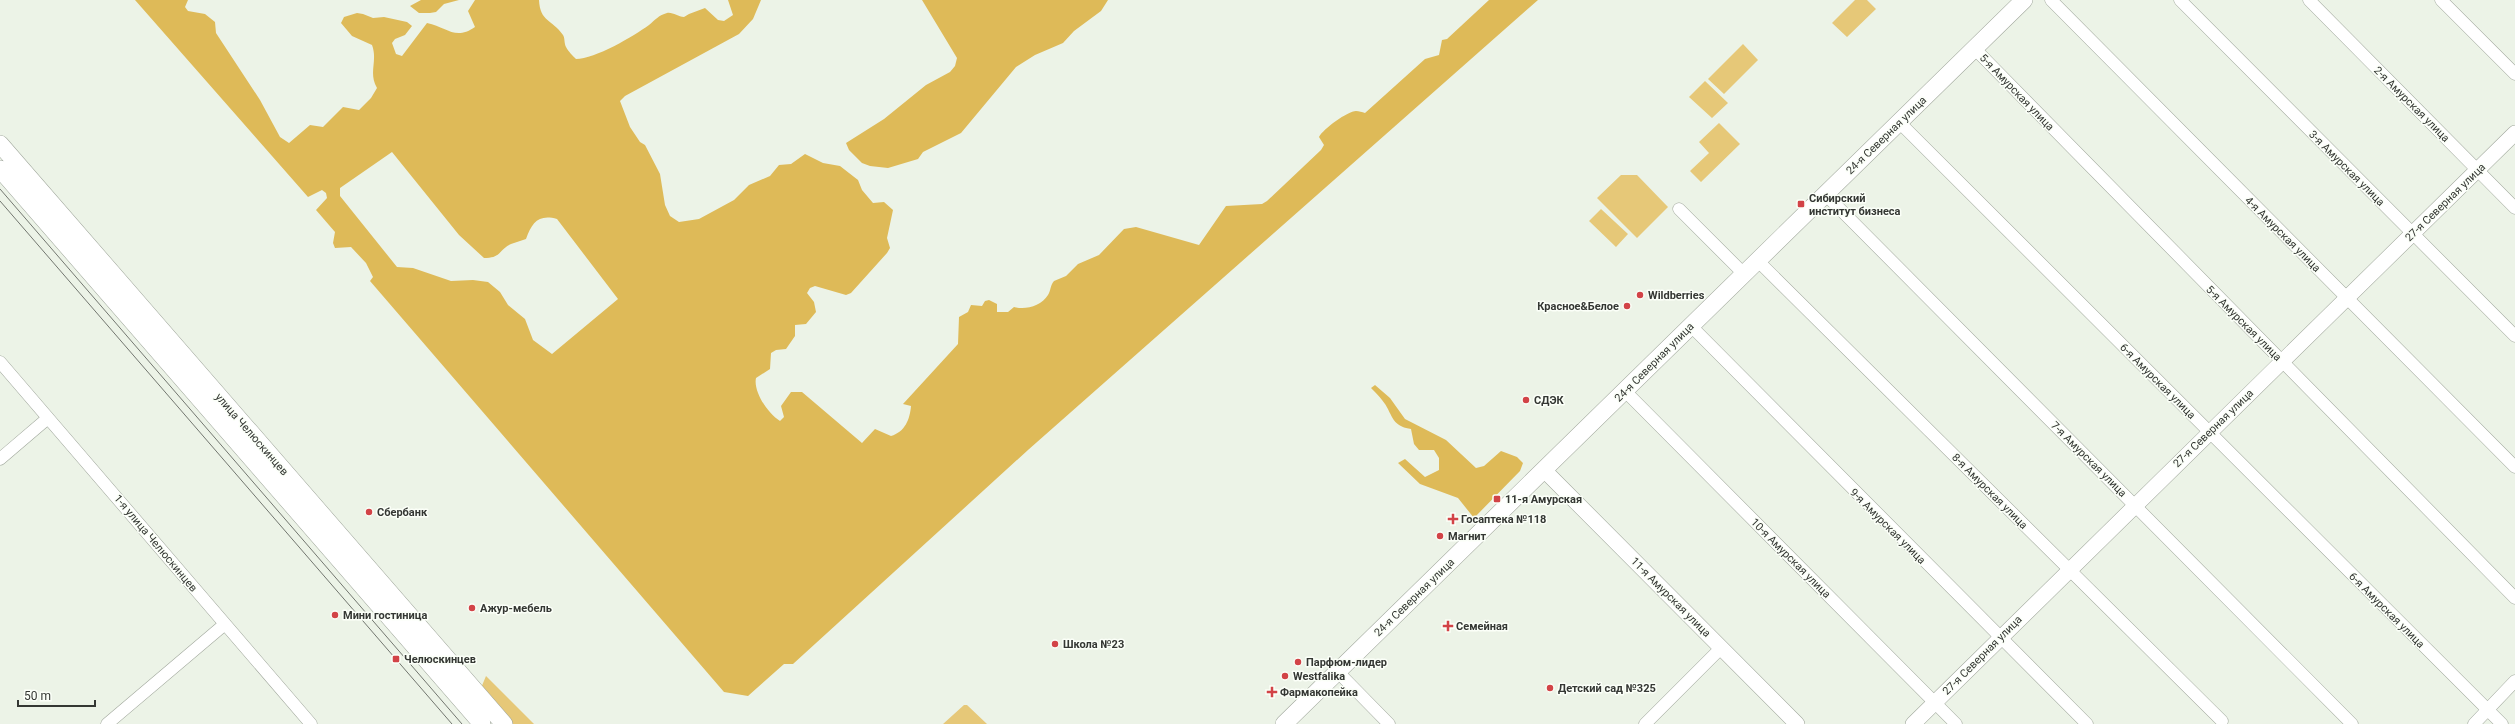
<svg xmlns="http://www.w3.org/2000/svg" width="2515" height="724" font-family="Roboto,sans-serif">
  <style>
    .green { fill: #e6c878 }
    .forest { fill: #deba58; fill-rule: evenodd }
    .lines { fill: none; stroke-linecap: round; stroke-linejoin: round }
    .minor-casing { stroke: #a0a79c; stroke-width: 13 }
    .tertiary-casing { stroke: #a0a79c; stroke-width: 16 }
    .secondary-casing { stroke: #a0a79c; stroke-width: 18 }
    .minor { stroke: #fff; stroke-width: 12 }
    .tertiary { stroke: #fff; stroke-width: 15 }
    .secondary { stroke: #fff; stroke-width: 17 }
    .tram { stroke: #737770; stroke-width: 1 }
    .poi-dot { fill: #d24347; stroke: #fbfff8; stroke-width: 1.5 }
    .labels { text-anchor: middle; stroke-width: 3; stroke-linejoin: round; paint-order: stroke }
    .street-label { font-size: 11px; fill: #343733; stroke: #fbfff8 }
    .poi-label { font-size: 11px; font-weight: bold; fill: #343733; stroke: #fbfff8; text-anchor: start }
  </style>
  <rect width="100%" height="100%" fill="#ecf3e7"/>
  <path class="green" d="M 1855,0 L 1867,0 L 1876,9 L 1847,37 L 1832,23 Z
    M 1743,44 L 1758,60 L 1724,94 L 1708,79 Z
    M 1705,81 L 1728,103 L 1712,118 L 1689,97 Z
    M 1719,123 L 1740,144 L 1701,182 L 1690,171 L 1709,153 L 1699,142 Z
    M 1621,175 L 1637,175 L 1668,207 L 1637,238 L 1597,198 Z
    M 1601,209 L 1628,234 L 1616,247 L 1589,221 Z
    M 486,676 L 534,724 L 511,724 L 481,688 Z
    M 964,705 L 967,705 L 987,724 L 943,724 Z"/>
  <path class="forest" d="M 135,0 L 188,0 L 185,7 L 188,11 L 205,14 L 215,22 L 216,33 L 260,100 L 280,137 L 289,143 L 310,125 L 323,127 L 343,107 L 359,110 L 371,98 L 377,88 C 368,73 378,61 372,45 L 352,36 L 341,23 L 344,17 L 357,13 L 363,14 L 373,18 L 384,17 L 407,22 L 412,26 L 405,35 L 395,39 L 392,43 L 396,54 L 402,56 L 427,23 C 447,27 455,41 475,27 L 468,11 L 475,0 L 539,0 C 540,22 552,19 563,35 C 565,38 564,43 566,47 C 568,51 573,56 576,59 C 595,59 634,36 649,25 C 655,20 659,15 667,13 C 673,12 678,17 684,17 L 689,14 L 705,8 L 718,20 L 724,21 L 733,15 L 728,0 L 761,0 L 753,19 L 739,34 L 625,96 L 620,101 L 630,127 L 640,142 L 645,145 L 660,174 L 665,205 L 670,216 L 679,222 L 699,219 L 734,200 L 749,185 L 770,176 L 779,165 L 791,164 L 805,154 L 823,163 L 840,166 L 858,180 L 862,190 L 873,203 L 884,202 L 893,210 L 887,238 L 890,248 L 887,253 L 851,293 L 846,295 L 815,286 L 810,288 L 807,293 L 814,302 L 816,312 L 806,324 L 795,325 L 795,336 L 786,349 L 776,350 L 771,353 L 770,369 L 756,378 C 753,391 768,414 780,421 L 784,417 L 781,406 L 791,392 L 802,392 L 862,443 L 875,429 L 891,436 C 905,432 910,419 911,406 L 903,404 L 958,344 L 959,317 L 968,312 L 971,305 L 982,306 L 985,301 L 989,300 L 997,304 L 997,312 L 1008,312 L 1014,307 C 1026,310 1041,306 1048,295 C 1051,290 1050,286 1054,281 L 1066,276 L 1078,264 L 1099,255 L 1124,229 L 1136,227 L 1199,245 L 1226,206 L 1262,204 L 1267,201 L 1321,150 L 1324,145 L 1319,137 C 1323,129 1348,111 1356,111 C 1359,111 1362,112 1365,113 L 1425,59 L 1439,55 L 1442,40 L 1447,39 L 1489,0 L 1538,0 L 1028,450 L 793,664 L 784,664 L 748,696 L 724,692 L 370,281 L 373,277 L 366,263 L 351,247 L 335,248 L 333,243 L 335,232 L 316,210 L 327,198 L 326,193 L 322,190 L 308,197 ZM 392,152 L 459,235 L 484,258 C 502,258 498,250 511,244 C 516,242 521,241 526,239 C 532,223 538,214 557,219 L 618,299 L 552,354 L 533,340 L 525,319 L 508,305 L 500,292 L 488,282 L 473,280 L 451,281 L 413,268 L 397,267 L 340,196 L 340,188 Z
    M 421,0 L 459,0 L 444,4 L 436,12 L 430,13 L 419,13 L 410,6 Z
    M 922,0 L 1108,0 L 1101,11 L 1074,31 L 1063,43 L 1035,55 L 1016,67 L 961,133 L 923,152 L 918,159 L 888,168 L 870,166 L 862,163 L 849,150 L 846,143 L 884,119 L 926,85 L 950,72 L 955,66 L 957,58 Z
    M 1375,385 L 1390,398 L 1405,419 L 1446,440 L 1476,468 L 1484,466 L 1501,451 L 1517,457 L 1523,463 L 1520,471 L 1474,518 L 1458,498 L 1420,484 L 1398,463 L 1405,459 L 1425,477 L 1439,470 L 1439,458 L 1434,450 L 1419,450 L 1414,444 L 1411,429 C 1390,426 1393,413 1382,400 C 1379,396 1375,392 1371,388 Z"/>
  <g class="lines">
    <g class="minor-casing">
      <path id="minor" d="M 2051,0 L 2515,467
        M 2180,0 L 2515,336
        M 2309,0 L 2515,208
        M 2441,0 L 2515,74
        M 1975,49 L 2515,598
        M 1899,122 L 2502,724
        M 1825,194 L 2352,724
        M 1679,209 L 1744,274
        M 1758,261 L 2222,721
        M 1691,326 L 2087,724
        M 0,362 L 311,724
        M 1625,391 L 1956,724
        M 0,459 L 48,418
        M 1338,672 L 1389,724
        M 107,724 L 225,624
        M 1645,724 L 1721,648
        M 2474,724 L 2515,681"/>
    </g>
    <g class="tertiary-casing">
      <path id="tertiary" d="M 1544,470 L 1797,724
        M 1913,724 L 2515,133"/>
    </g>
    <g class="secondary-casing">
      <path id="secondary" d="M 0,144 L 504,724
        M 0,169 L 482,724
        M 1284,724 L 2024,0"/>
    </g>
    <use href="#minor" class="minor"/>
    <use href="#tertiary" class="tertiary"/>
    <use href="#secondary" class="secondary"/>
    <path class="tram" d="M 0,189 L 462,724
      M 0,201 L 452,724"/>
  </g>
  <g class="poi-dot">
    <rect x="1797" y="200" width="8" height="8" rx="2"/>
    <circle cx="1640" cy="295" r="4"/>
    <circle cx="1627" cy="306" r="4"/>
    <circle cx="1526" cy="400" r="4"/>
    <rect x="1493" y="495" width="8" height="8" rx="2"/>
    <circle cx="369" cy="512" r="4"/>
    <path d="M1451 513h4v4h4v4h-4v4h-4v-4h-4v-4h4z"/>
    <circle cx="1440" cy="536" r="4"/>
    <circle cx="472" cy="608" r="4"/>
    <circle cx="335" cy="615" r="4"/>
    <path d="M1446 620h4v4h4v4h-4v4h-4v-4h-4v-4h4z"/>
    <circle cx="1055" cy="644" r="4"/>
    <rect x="392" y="655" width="8" height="8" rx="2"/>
    <circle cx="1298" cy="662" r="4"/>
    <circle cx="1285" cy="676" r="4"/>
    <circle cx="1550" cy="688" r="4"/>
    <path d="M1270 686h4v4h4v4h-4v4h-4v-4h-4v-4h4z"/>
  </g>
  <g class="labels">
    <g class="street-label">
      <text transform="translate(2017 92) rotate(46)" y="4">5-я Амурская улица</text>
      <text transform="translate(2412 104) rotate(45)" y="4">2-я Амурская улица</text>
      <text transform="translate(1886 135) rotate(-44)" y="4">24-я Северная улица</text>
      <text transform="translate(2347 168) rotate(45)" y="4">3-я Амурская улица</text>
      <text transform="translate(2445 202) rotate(-44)" y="4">27-я Северная улица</text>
      <text transform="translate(2283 234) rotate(45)" y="4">4-я Амурская улица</text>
      <text transform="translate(2244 323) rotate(45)" y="4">5-я Амурская улица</text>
      <text transform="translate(1654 362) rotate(-45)" y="4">24-я Северная улица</text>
      <text transform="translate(2158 381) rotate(45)" y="4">6-я Амурская улица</text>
      <text transform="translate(2213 428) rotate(-44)" y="4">27-я Северная улица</text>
      <text transform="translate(252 434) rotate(49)" y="4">улица Челюскинцев</text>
      <text transform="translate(2089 459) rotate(45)" y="4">7-я Амурская улица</text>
      <text transform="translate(1990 491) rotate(45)" y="4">8-я Амурская улица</text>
      <text transform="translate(1888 526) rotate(45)" y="4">9-я Амурская улица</text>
      <text transform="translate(156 543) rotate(50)" y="4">1-я улица Челюскинцев</text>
      <text transform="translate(1791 558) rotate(45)" y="4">10-я Амурская улица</text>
      <text transform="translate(1414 597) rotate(-44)" y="4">24-я Северная улица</text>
      <text transform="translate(1671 597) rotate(45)" y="4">11-я Амурская улица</text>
      <text transform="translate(2387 610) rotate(45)" y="4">6-я Амурская улица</text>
      <text transform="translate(1982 655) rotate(-45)" y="4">27-я Северная улица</text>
    </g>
    <g class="poi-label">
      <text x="1809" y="202">Сибирский<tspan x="1809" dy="13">институт бизнеса</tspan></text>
      <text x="1648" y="299">Wildberries</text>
      <text x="1619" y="310" text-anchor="end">Красное&amp;Белое</text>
      <text x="1534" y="404">СДЭК</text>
      <text x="1505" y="503">11-я Амурская</text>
      <text x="377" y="516">Сбербанк</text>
      <text x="1461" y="523">Госаптека №118</text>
      <text x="1448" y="540">Магнит</text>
      <text x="480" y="612">Ажур-мебель</text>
      <text x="343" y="619">Мини гостиница</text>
      <text x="1456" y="630">Семейная</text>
      <text x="1063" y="648">Школа №23</text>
      <text x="404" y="663">Челюскинцев</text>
      <text x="1306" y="666">Парфюм-лидер</text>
      <text x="1293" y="680">Westfalika</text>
      <text x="1558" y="692">Детский сад №325</text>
      <text x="1280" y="696">Фармакопейка</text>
    </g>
  </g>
  <path d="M18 700v6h77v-6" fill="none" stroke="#343733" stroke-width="2"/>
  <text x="24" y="700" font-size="12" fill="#343733" stroke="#fbfff8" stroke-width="3" paint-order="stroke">50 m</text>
</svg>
